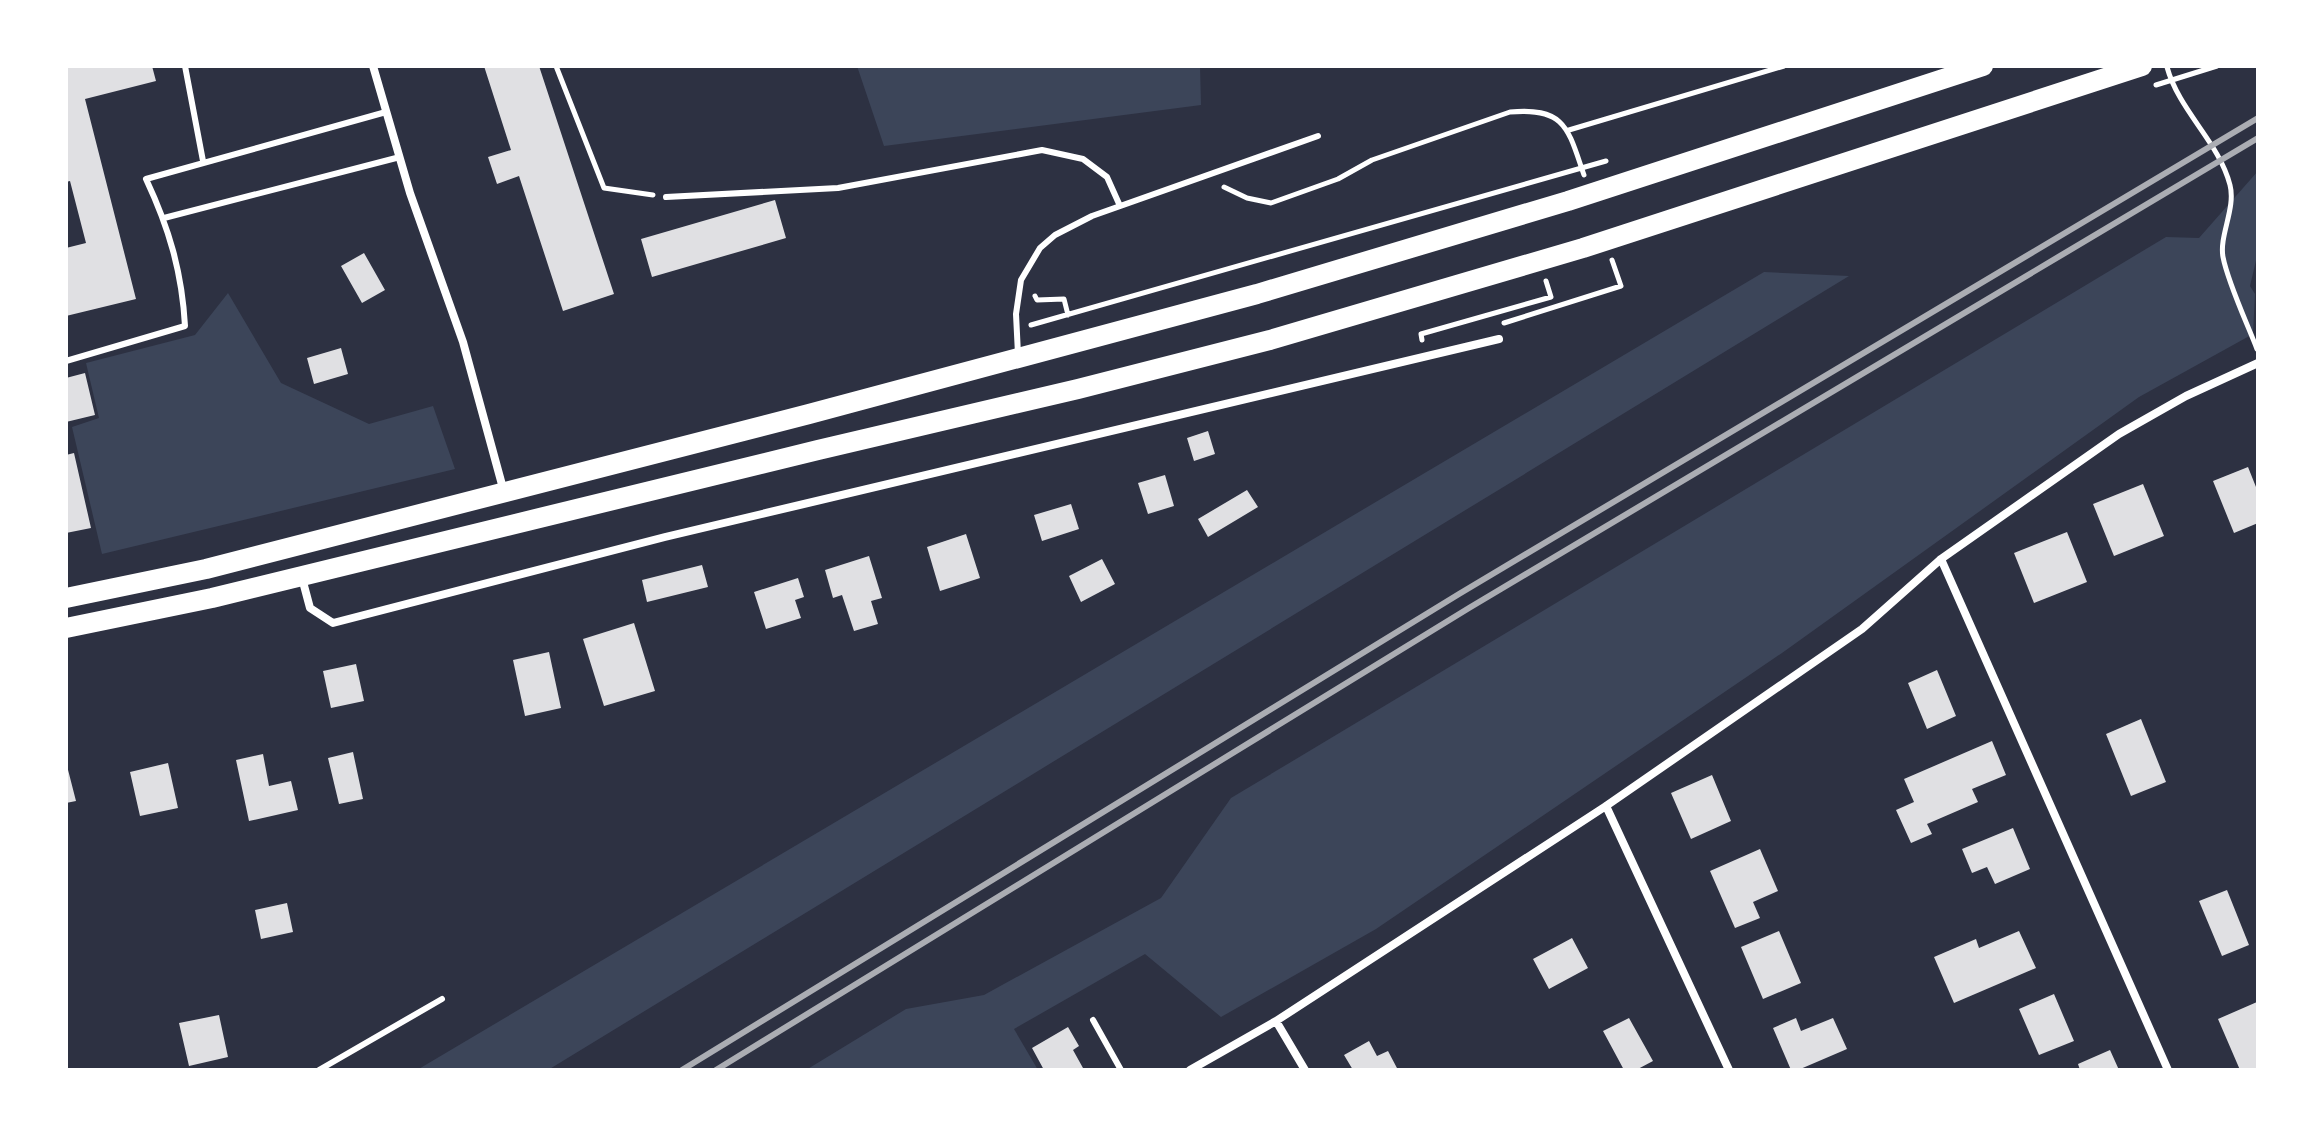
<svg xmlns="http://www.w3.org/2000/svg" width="2324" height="1136" font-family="'Nunito Sans',sans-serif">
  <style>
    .green { fill: #3c4559 }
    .building { fill: #e0e0e3 }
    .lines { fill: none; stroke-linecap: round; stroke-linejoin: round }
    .path { stroke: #fff; stroke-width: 5 }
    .service { stroke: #fff; stroke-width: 6 }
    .minor { stroke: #fff; stroke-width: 8 }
    .primary { stroke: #fff; stroke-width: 20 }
    .rail { stroke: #abadb3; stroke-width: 6 }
  </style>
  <rect width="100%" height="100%" fill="#2d3142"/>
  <path class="green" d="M 857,66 L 1200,66 L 1201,105 L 884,146 Z
    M 2258,171 L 2258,252 L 2250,286 L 2255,294 L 2253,334 L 2139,397 L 1782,653 L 1376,929 L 1221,1017 L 1145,954 L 1014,1029 L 1038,1070 L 806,1070 L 906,1009 L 984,995 L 1161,898 L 1231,798 L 2166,237 L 2199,238 Z
    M 1764,272 L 1849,276 L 548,1070 L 417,1070 Z
    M 228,293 L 281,383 L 369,424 L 433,406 L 455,469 L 102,554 L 72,427 L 99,418 L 86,363 L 195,335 Z"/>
  <path class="building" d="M 66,66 L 152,66 L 156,81 L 85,99 L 136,299 L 66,316 L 66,248 L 86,243 L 70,181 L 66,182 Z
    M 484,66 L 539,66 L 614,294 L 563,311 L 519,176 L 497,184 L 488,157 L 511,150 Z
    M 775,200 L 786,238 L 652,277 L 641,239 Z
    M 364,253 L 385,290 L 362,303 L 341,266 Z
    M 341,348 L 348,374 L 314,384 L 307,358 Z
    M 85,373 L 95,415 L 66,422 L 66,378 Z
    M 1208,431 L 1215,454 L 1194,461 L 1187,438 Z
    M 74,453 L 91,528 L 66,533 L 66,455 Z
    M 2248,467 L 2258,492 L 2258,523 L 2234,533 L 2213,481 Z
    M 1165,475 L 1174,506 L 1148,514 L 1138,483 Z
    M 2143,484 L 2164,536 L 2114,556 L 2093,504 Z
    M 1247,490 L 1258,507 L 1208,537 L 1198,519 Z
    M 1071,504 L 1079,529 L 1042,541 L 1034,515 Z
    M 2067,532 L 2087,582 L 2034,603 L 2014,553 Z
    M 966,534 L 980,578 L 940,591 L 927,547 Z
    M 869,556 L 882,598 L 871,601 L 878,624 L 854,631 L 842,595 L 833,598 L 825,570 Z
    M 1102,559 L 1115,584 L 1081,602 L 1069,576 Z
    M 702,565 L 708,587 L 647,602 L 642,580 Z
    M 798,578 L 804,597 L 795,600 L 801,618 L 766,629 L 754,592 Z
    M 634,623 L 655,691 L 604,706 L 583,639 Z
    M 549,652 L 561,708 L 525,716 L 513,660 Z
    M 356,664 L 364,701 L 331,708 L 323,671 Z
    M 1937,670 L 1956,716 L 1927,729 L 1908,683 Z
    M 2141,719 L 2166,782 L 2131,796 L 2106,734 Z
    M 1992,741 L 2006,775 L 1972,789 L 1978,802 L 1927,824 L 1932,834 L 1911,843 L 1896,810 L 1914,802 L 1904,779 Z
    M 353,752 L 363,799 L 339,804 L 328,758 Z
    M 263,754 L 269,786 L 291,781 L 298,810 L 249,821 L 236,760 Z
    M 66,762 L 76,801 L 66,803 Z
    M 168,763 L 178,808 L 140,816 L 130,772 Z
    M 1712,775 L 1731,821 L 1691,839 L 1671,793 Z
    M 2013,828 L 2030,869 L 1995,884 L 1987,867 L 1972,873 L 1962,849 Z
    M 1760,849 L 1778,891 L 1753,902 L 1760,918 L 1735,928 L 1710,871 Z
    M 2227,890 L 2249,945 L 2222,956 L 2199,901 Z
    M 287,903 L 293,932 L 261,939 L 255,910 Z
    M 1779,931 L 1801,983 L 1763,999 L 1741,947 Z
    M 2019,931 L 2036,968 L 1954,1003 L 1934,957 L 1976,939 L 1979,948 Z
    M 1572,938 L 1588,968 L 1549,989 L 1533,959 Z
    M 2054,994 L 2074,1041 L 2039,1055 L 2019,1009 Z
    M 2257,1002 L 2258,1070 L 2240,1070 L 2218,1019 Z
    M 219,1015 L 228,1057 L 189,1066 L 179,1023 Z
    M 1629,1018 L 1653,1061 L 1636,1070 L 1624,1070 L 1603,1031 Z
    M 1796,1018 L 1801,1031 L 1833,1018 L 1847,1049 L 1798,1070 L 1791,1070 L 1773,1028 Z
    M 1068,1027 L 1079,1046 L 1073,1050 L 1083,1068 L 1079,1070 L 1044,1070 L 1032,1048 Z
    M 1369,1041 L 1377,1056 L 1388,1051 L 1398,1070 L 1353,1070 L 1344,1055 Z
    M 2110,1050 L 2119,1070 L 2080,1070 L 2078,1064 Z"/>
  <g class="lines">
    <path class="path" d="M 556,66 L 604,188 L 653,195
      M 2167,67 C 2179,111 2219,142 2230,185 C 2236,208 2219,236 2223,257 C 2228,283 2247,323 2257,349
      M 2156,85 L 2217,66
      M 1569,130 L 1784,66
      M 1224,187 L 1247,198 L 1271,203 L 1338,179 L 1372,160 L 1510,112 C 1566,107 1568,129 1584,175
      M 1035,296 L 1037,300 L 1064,299 L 1068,315
      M 1504,323 L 1621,286 L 1612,260
      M 1031,325 L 1606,161
      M 1422,340 L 1421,334 L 1551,297 L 1546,281"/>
    <path class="service" d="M 185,66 L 203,161
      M 666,197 L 838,188 L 1042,150 L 1083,159 L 1107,177 L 1120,206
      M 164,218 L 400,157
      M 1018,354 L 1016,314 L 1021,280 L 1040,248 L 1055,235 L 1092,216 L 1318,136
      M 66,361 L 185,326 C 182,272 169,228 146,179 L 386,112
      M 1093,1020 L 1121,1070
      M 319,1070 L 442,999"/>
    <path class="minor" d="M 373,66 L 410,193 L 463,342 L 504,492
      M 1941,559 L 2168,1070
      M 302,578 L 310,608 L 333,623 L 665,537 L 1499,339
      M 1606,806 L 1729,1070
      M 1276,1021 L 1305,1070
      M 1190,1070 L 1276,1021 L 1606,806 L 1862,629 L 1941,559 L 2119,434 L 2186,396 L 2258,363"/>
    <path class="primary" d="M 66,598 L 206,569 L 809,414 L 1257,294 L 1568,201 L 1983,66
      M 66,628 L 212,598 L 818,450 L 1078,389 L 1270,340 L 1583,248 L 2142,66"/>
    <path class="rail" d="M 682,1070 L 1459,594 L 2258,118
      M 716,1070 L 1469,608 L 2258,138"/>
  </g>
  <rect width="2324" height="1136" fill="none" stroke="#ffffff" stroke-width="136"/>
</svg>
